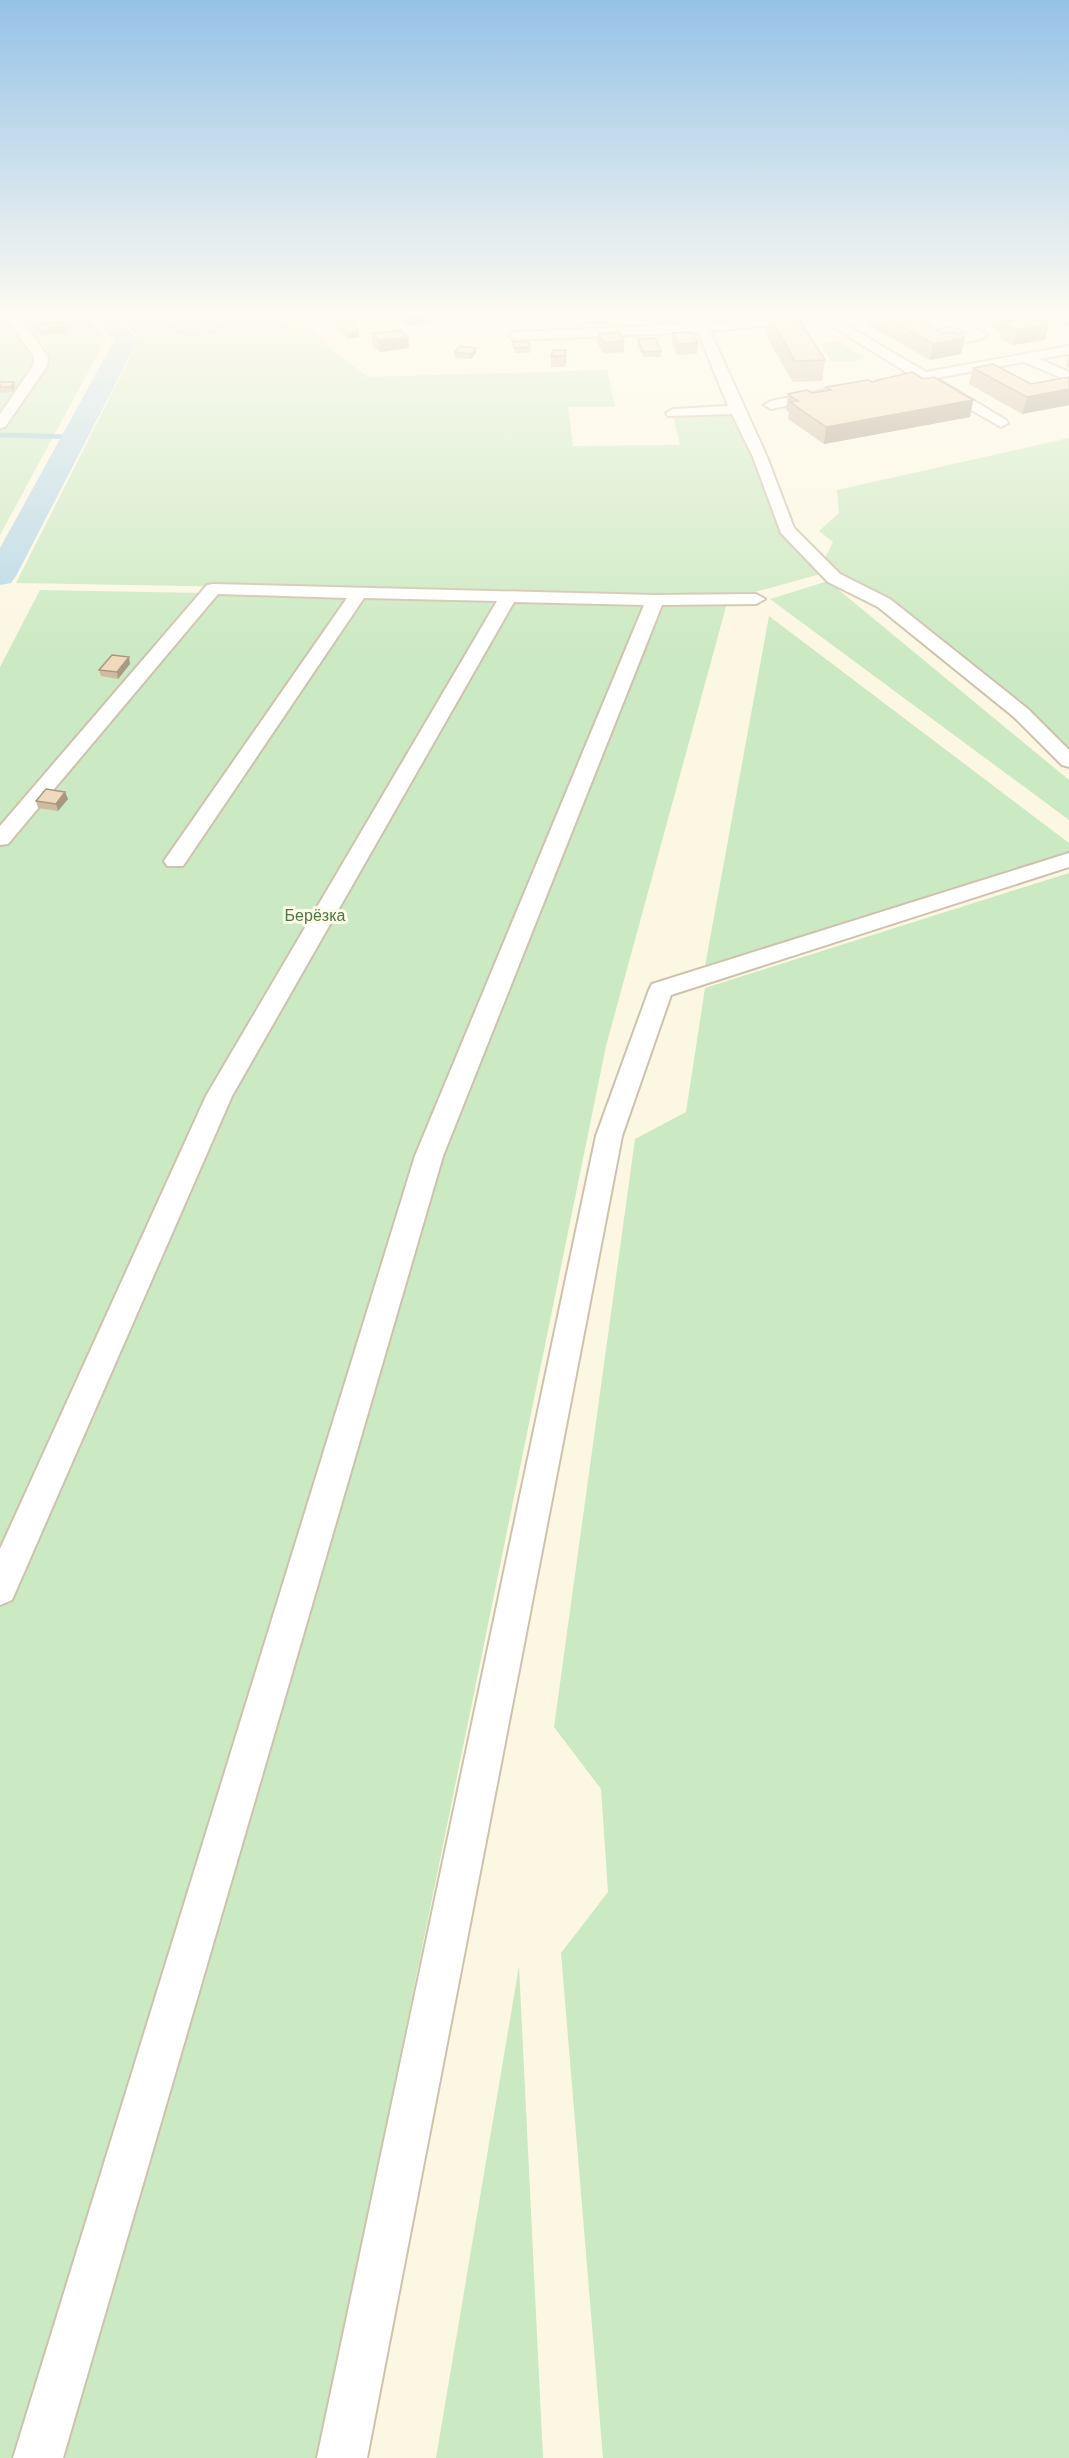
<svg xmlns="http://www.w3.org/2000/svg" width="1069" height="2458" font-family="Helvetica,sans-serif">
  <style>
    .green { fill: #cbe9c2 }
    .water { fill: #b8d7e5; stroke: #9ec4d7; stroke-width: 1.5 }
    .lines { fill: none; stroke-linecap: round; stroke-linejoin: round }
    .stream { stroke: #9ec4d7; stroke-width: 4.5 }
    .river { fill: #b8d7e5; fill-rule: evenodd }
    .minor-casing { stroke: #cfc2ad; stroke-width: 4 }
    .minor { fill: #fff; fill-rule: evenodd }
    .wall { fill: #cfbba1 }
    .shaded-wall { fill: #a99983 }
    .building { fill: #f1dabb; stroke: #a99983; stroke-width: 1.5 }
    .labels { text-anchor: middle; stroke-width: 6; stroke-linejoin: round; paint-order: stroke }
    .park-label { font-size: 16px; fill: #487a42; stroke: #fffae9 }
  </style>
  <rect width="100%" height="100%" fill="#fcf7e3"/>
  <path class="green" d="M 0,312 L 83,312 L 106,339 L 0,535 Z
    M 113,312 L 273,312 L 289,327 L 310,328 L 332,350 L 368,377 L 607,370 L 615,407 L 568,407 L 573,446 L 680,445 L 673,416 L 734,413 L 779,531 L 820,574 L 741,596 L 16,583 L 140,338 Z
    M 708,312 L 734,312 L 756,323 L 714,325 Z
    M 834,341 L 839,342 L 865,358 L 851,362 L 831,361 L 821,344 Z
    M 1069,438 L 1069,764 L 822,564 L 833,542 L 819,531 L 839,513 L 837,490 Z
    M 828,581 L 1069,780 L 1069,820 L 770,599 Z
    M 40,590 L 727,603 L 606,1046 L 318,2458 L 0,2458 L 0,667 Z
    M 769,616 L 1069,843 L 1069,854 L 705,966 Z
    M 1069,873 L 1069,2458 L 603,2458 L 561,1953 L 608,1892 L 601,1789 L 554,1727 L 635,1139 L 686,1112 L 705,988 Z
    M 519,1966 L 543,2458 L 436,2458 Z"/>
  <path class="water" d="M 195,313 L 218,324 L 218,331 L 190,336 L 176,331 L 174,319 L 179,315 Z"/>
  <g class="lines">
    <path class="stream" d="M 0,435 L 74,437"/>
    <path class="river" d="M 88,312 L 112,312 L 138,340 L 16,576 L 11,583 L 0,585 L 0,548 L 114,341 Z"/>
    <g class="minor-casing">
      <path id="minor" d="M 3,312 L 15,312 L 48,357 L 47,366 L 5,427 L 0,428 L 0,414 L 33,366 L 34,357 Z
        M 290,312 L 371,312 L 365,316 C 343,319 308,329 290,312 Z
        M 690,312 L 702,312 L 707,324 C 761,321 813,312 866,312 L 860,316 L 836,319 L 926,372 L 1069,346 L 1069,354 L 1039,359 L 1069,372 L 1069,381 L 1024,362 L 936,378 L 1006,420 L 1008,423 L 1001,427 L 921,381 L 877,387 L 877,381 L 911,375 L 822,320 L 710,331 L 767,457 L 794,528 L 840,574 L 890,599 L 1028,709 L 1069,750 L 1069,767 L 1062,765 L 1014,717 L 878,607 L 828,582 L 781,533 L 753,457 L 732,414 L 668,416 L 666,413 L 673,409 L 728,406 L 698,332 L 515,340 L 509,336 L 515,332 L 695,324 Z
        M 908,312 L 924,312 L 938,320 L 957,318 L 987,335 L 981,339 L 941,346 L 909,331 L 909,325 L 924,322 ZM 951,325 L 968,333 L 943,338 L 926,330 Z
        M 825,390 L 832,394 L 830,397 L 771,409 L 764,405 L 771,401 Z
        M 213,584 L 655,595 L 756,594 L 765,599 L 756,604 L 662,605 L 443,1156 L 63,2458 L 13,2458 L 415,1156 L 644,605 L 514,602 L 232,1096 L 12,1600 L 0,1605 L 0,1549 L 206,1096 L 497,601 L 364,598 L 183,866 L 167,866 L 164,861 L 347,598 L 218,594 L 8,844 L 0,845 L 0,826 L 207,585 Z
        M 1069,853 L 1069,867 L 671,995 L 622,1136 L 367,2458 L 317,2458 L 596,1136 L 649,990 L 652,984 Z"/>
    </g>
    <use href="#minor" class="minor"/>
  </g>
  <path class="wall" d="M 397,312 L 429,312 L 429,322 L 406,326 L 397,319 Z
    M 451,312 L 480,312 L 480,316 L 459,319 Z
    M 586,312 L 609,312 L 609,325 L 587,325 Z
    M 650,312 L 680,312 L 679,323 L 652,324 L 650,317 Z
    M 869,312 L 916,312 L 915,318 L 943,333 L 961,354 L 930,360 L 867,324 Z
    M 949,312 L 1025,312 L 1049,324 L 1045,340 L 1013,345 L 1000,339 L 1001,332 L 970,315 L 959,317 Z
    M 1039,312 L 1069,312 L 1069,327 Z
    M 769,316 L 825,360 L 822,381 L 793,382 L 766,336 Z
    M 336,323 L 359,337 L 348,339 L 337,329 Z
    M 672,333 L 698,343 L 697,354 L 677,355 L 672,344 Z
    M 372,334 L 408,337 L 409,348 L 380,352 L 372,345 Z
    M 599,334 L 624,341 L 624,352 L 604,354 L 598,344 Z
    M 638,339 L 661,351 L 661,357 L 643,357 L 637,344 Z
    M 513,342 L 530,347 L 530,353 L 515,353 Z
    M 566,350 L 566,361 L 565,367 L 551,367 L 551,356 Z
    M 455,352 L 476,353 L 471,359 L 455,358 Z
    M 1069,354 L 1069,368 L 1066,366 Z
    M 973,368 L 1031,384 L 1069,377 L 1069,405 L 1022,414 L 969,384 Z
    M 923,379 L 973,400 L 970,417 L 824,444 L 788,419 L 789,412 L 786,410 L 788,394 L 812,393 L 826,391 L 826,387 Z
    M 0,382 L 15,388 L 13,392 L 0,393 Z
    M 130,664 L 118,679 L 101,676 L 99,670 Z
    M 65,792 L 68,799 L 58,811 L 38,808 L 36,801 Z"/>
  <path class="shaded-wall" d="M 426,312 L 429,312 L 429,322 L 406,326 L 406,315 Z
    M 459,312 L 480,312 L 480,316 L 459,319 Z
    M 903,312 L 916,312 L 913,325 Z
    M 960,312 L 971,312 L 970,315 L 959,317 Z
    M 1049,324 L 1045,340 L 1013,345 L 1017,330 Z
    M 65,326 L 66,332 L 41,336 L 40,330 Z
    M 359,331 L 359,337 L 348,339 L 348,333 Z
    M 408,337 L 409,348 L 380,352 L 379,341 Z
    M 965,338 L 961,354 L 930,360 L 933,344 Z
    M 476,348 L 476,353 L 471,359 L 471,354 Z
    M 566,350 L 566,361 L 565,367 L 565,356 Z
    M 14,382 L 15,388 L 13,392 L 11,387 Z
    M 1069,389 L 1069,405 L 1022,414 L 1027,397 Z
    M 973,400 L 970,417 L 824,444 L 826,427 Z
    M 129,657 L 130,664 L 118,679 L 117,672 Z
    M 65,792 L 68,799 L 58,811 L 56,804 Z"/>
  <path class="building" d="M 402,312 L 426,312 L 406,315 Z
    M 587,312 L 609,312 L 609,315 L 587,315 Z
    M 653,312 L 680,312 L 653,313 Z
    M 876,312 L 904,312 L 943,333 L 953,332 L 965,338 L 933,344 Z
    M 997,312 L 1025,312 L 1049,324 L 1017,330 L 1003,323 L 1015,321 Z
    M 796,315 L 825,360 L 795,361 L 769,316 Z
    M 62,322 L 65,326 L 40,330 L 36,326 Z
    M 347,322 L 359,331 L 348,333 L 336,323 Z
    M 401,330 L 408,337 L 379,341 L 372,334 Z
    M 619,332 L 624,341 L 604,343 L 599,334 Z
    M 692,332 L 698,343 L 678,344 L 672,333 Z
    M 655,338 L 661,351 L 643,352 L 638,339 Z
    M 513,342 L 529,342 L 530,347 L 514,348 Z
    M 460,346 L 476,348 L 471,354 L 455,352 Z
    M 553,350 L 566,350 L 565,356 L 551,356 Z
    M 993,364 L 1031,384 L 1069,377 L 1069,389 L 1027,397 L 973,368 Z
    M 912,372 L 923,379 L 934,377 L 973,400 L 826,427 L 790,402 L 798,401 L 788,394 L 807,390 L 812,393 L 831,390 L 826,387 L 868,380 L 872,382 Z
    M 0,382 L 14,382 L 11,387 L 0,387 Z
    M 112,655 L 129,657 L 117,672 L 99,670 Z
    M 46,789 L 65,792 L 56,804 L 36,801 Z"/>
  <linearGradient id="sky" x2="0" y2="1"><stop stop-color="#95c2e7"/><stop offset="0.48" stop-color="#fefbf2"/><stop offset="1" stop-color="#fefbf2" stop-opacity="0"/></linearGradient>
  <rect width="1069" height="656" fill="url(#sky)"/>
  <g class="labels">
    <g class="park-label">
      <text x="315" y="921">Берёзка</text>
    </g>
  </g>
</svg>
